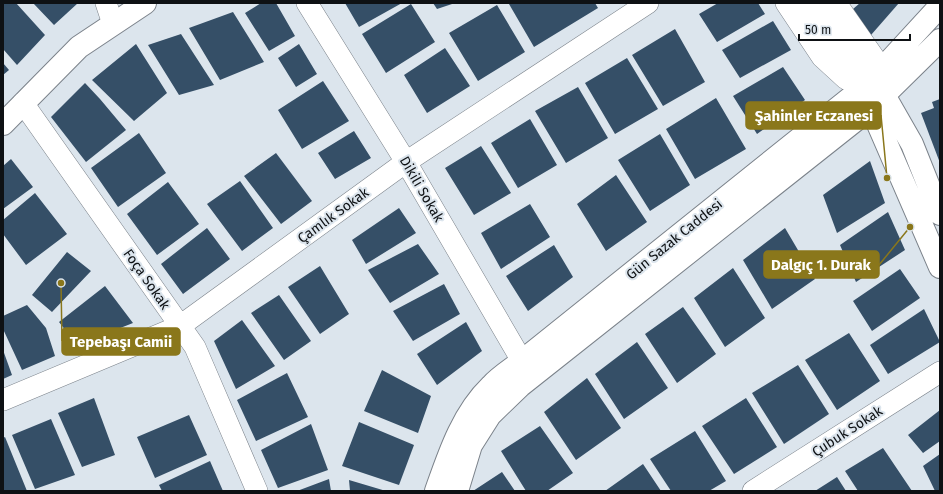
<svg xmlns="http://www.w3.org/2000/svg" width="943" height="494" font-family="'Fira Sans',sans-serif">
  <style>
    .building { fill: #354f67 }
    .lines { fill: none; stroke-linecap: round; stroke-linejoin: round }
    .minor-casing { stroke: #7b828a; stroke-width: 22 }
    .major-casing { stroke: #7b828a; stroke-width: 24 }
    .minor { stroke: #fff; stroke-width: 21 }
    .major { stroke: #fff; stroke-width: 22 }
    .labels { text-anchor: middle; stroke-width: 4; stroke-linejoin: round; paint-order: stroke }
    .street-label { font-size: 14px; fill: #0e1114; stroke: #dce5ed }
    .leader { fill: none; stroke: #8a771b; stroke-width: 1.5 }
    .callout-dot { fill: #8a771b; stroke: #dce5ed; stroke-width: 1.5 }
    .callout { fill: #8a771b; stroke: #8a771b; stroke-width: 1.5 }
    .callout-label { font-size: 15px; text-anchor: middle; font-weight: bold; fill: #fff }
  </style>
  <rect width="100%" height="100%" fill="#dce5ed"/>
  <path class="building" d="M 3,3 L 16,3 L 45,35 L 17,65 L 3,49 Z
    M 33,3 L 78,3 L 54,25 Z
    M 261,3 L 276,3 L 295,36 L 269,51 L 245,13 Z
    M 345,3 L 402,3 L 359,27 Z
    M 433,3 L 455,3 L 437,9 Z
    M 510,3 L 595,3 L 598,8 L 534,47 L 509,4 Z
    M 718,3 L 758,3 L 765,14 L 717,42 L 699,14 Z
    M 860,3 L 899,3 L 871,35 L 853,9 Z
    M 411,4 L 435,42 L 386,73 L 362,34 Z
    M 497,5 L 525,52 L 478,81 L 449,33 Z
    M 233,12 L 264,62 L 220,80 L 189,28 Z
    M 773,21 L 791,50 L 740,78 L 722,50 Z
    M 675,29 L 705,82 L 663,106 L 632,55 Z
    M 181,34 L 214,85 L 179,95 L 148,45 Z
    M 136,44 L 167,93 L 134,121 L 92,80 Z
    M 299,44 L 317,74 L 296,87 L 278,58 Z
    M 445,48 L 470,86 L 427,113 L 404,75 Z
    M 627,58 L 658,109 L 615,134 L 585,83 Z
    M 3,63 L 9,70 L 3,75 Z
    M 783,67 L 805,100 L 757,134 L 733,96 Z
    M 323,81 L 349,121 L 302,149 L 278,110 Z
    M 85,83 L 100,99 L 126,130 L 86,162 L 51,117 Z
    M 578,87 L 608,138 L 566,163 L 535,111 Z
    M 716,98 L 746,149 L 695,179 L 666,129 Z
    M 940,99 L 940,163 L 921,113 L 934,108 L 932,102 Z
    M 530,119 L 557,165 L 518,188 L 491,143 Z
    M 354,131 L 371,158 L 335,179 L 318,153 Z
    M 139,133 L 166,173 L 118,207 L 91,168 Z
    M 660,134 L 690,185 L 650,211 L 618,160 Z
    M 481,146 L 511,193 L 474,215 L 445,168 Z
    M 276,153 L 312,201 L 281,224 L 244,176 Z
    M 11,159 L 33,187 L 3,209 L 3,166 Z
    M 870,161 L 885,203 L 837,233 L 823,195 Z
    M 616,175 L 647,222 L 606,251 L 577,204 Z
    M 240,181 L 273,228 L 242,251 L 207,204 Z
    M 168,182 L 199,224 L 157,255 L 127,214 Z
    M 35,193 L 67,234 L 26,265 L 3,234 L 3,220 Z
    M 530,204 L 550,237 L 501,269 L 481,233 Z
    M 399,208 L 416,233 L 366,264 L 352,240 Z
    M 888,212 L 905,250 L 856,282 L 840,245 Z
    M 207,228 L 230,259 L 183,294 L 161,264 Z
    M 785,228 L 815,279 L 772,309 L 743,260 Z
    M 418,244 L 439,274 L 390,303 L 368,270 Z
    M 554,245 L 573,277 L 528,311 L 506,276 Z
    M 67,252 L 91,271 L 52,312 L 32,295 Z
    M 320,266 L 349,314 L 320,334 L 288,287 Z
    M 733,268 L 765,318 L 725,347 L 694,298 Z
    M 900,269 L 920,298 L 872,331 L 853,301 Z
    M 444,284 L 460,314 L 413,341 L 393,311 Z
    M 105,286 L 133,323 L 77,345 L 59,322 Z
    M 279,295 L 311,341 L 284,360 L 251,313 Z
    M 27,305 L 46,328 L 55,356 L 22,370 L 3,329 L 3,316 Z
    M 683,307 L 716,354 L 677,383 L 645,334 Z
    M 924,309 L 940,342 L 888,374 L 870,345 Z
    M 242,320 L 275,366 L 236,389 L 214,341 Z
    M 466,322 L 482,351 L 437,385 L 417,354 Z
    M 849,333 L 880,381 L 837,410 L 805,360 Z
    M 637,342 L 668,388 L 624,419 L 595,374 Z
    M 3,350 L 12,375 L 3,379 Z
    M 798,365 L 829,414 L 784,444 L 752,393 Z
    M 382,370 L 431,396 L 418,433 L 364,411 Z
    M 287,373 L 308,417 L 256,441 L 237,400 Z
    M 587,378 L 621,428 L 576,460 L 544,412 Z
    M 94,398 L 115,455 L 82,467 L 58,413 Z
    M 746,398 L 777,447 L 734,474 L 702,426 Z
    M 940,410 L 940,441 L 923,453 L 908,435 Z
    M 189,415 L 207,455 L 155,478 L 137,437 Z
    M 51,419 L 75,475 L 35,489 L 12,435 Z
    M 359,422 L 414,445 L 399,485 L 342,466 Z
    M 311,424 L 328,470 L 278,488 L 261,450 Z
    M 540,426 L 573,473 L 547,491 L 526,491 L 501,451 Z
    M 695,431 L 726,481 L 709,491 L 671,491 L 650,459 Z
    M 5,437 L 27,491 L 3,491 L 3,438 Z
    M 883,448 L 912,491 L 858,491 L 845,471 Z
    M 940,454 L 940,491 L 935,491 L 923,466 Z
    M 210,461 L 223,491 L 162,491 L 159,485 Z
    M 643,464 L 661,491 L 605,491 Z
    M 502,472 L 515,491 L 473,491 Z
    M 837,477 L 846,491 L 815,491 Z
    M 329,479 L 331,491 L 297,491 Z
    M 349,480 L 386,491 L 350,491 Z"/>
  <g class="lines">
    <g class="minor-casing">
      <path id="minor" d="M 106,3 L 113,24
        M 307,3 L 406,162 L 522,361 L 532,376
        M 786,3 L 822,57 L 846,79
        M 836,3 L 882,69
        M 23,103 L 195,347 L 257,491
        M 3,400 L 180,326 L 406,162 L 648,3
        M 753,491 L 940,372"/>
    </g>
    <g class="major-casing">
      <path id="major" d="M 801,3 L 871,108 L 940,267
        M 820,3 L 872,80 L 884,95 L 912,144 L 940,214
        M 3,124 L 79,47 L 145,3
        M 436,491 C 449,454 462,414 491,386 C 500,376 512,369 522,361 L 859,91 L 872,80 L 940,6
        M 457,491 L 471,445 L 490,415 L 520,386 L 871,108 L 940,40"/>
    </g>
    <use href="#minor" class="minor"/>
    <use href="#major" class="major"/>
  </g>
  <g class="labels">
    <g class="street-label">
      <text transform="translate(422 189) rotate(60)" y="5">Dikili Sokak</text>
      <text transform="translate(333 215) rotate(-36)" y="5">Çamlık Sokak</text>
      <text transform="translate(674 239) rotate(-39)" y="5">Gün Sazak Caddesi</text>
      <text transform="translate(147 279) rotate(55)" y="5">Foça Sokak</text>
      <text transform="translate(847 431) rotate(-33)" y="5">Çubuk Sokak</text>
    </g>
  </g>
  <path class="leader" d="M887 178L881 115M910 227L879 265M61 283L62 341"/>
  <g class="callout-dot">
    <circle cx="887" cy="178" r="4"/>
    <circle cx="910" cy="227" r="4"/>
    <circle cx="61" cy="283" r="4"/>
  </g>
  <g class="callout">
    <rect x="746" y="102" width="135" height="27" rx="4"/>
    <rect x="764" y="251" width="115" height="27" rx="4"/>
    <rect x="62" y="328" width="118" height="27" rx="4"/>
  </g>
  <g class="callout-label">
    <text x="814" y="121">Şahinler Eczanesi</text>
    <text x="821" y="270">Dalgıç 1. Durak</text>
    <text x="121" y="347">Tepebaşı Camii</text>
  </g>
  <rect width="943" height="494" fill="none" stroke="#0e1114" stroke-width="8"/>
  <path d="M799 34v6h111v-6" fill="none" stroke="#0e1114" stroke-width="2"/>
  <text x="805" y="34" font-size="12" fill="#0e1114" stroke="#dce5ed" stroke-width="3" paint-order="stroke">50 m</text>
</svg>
